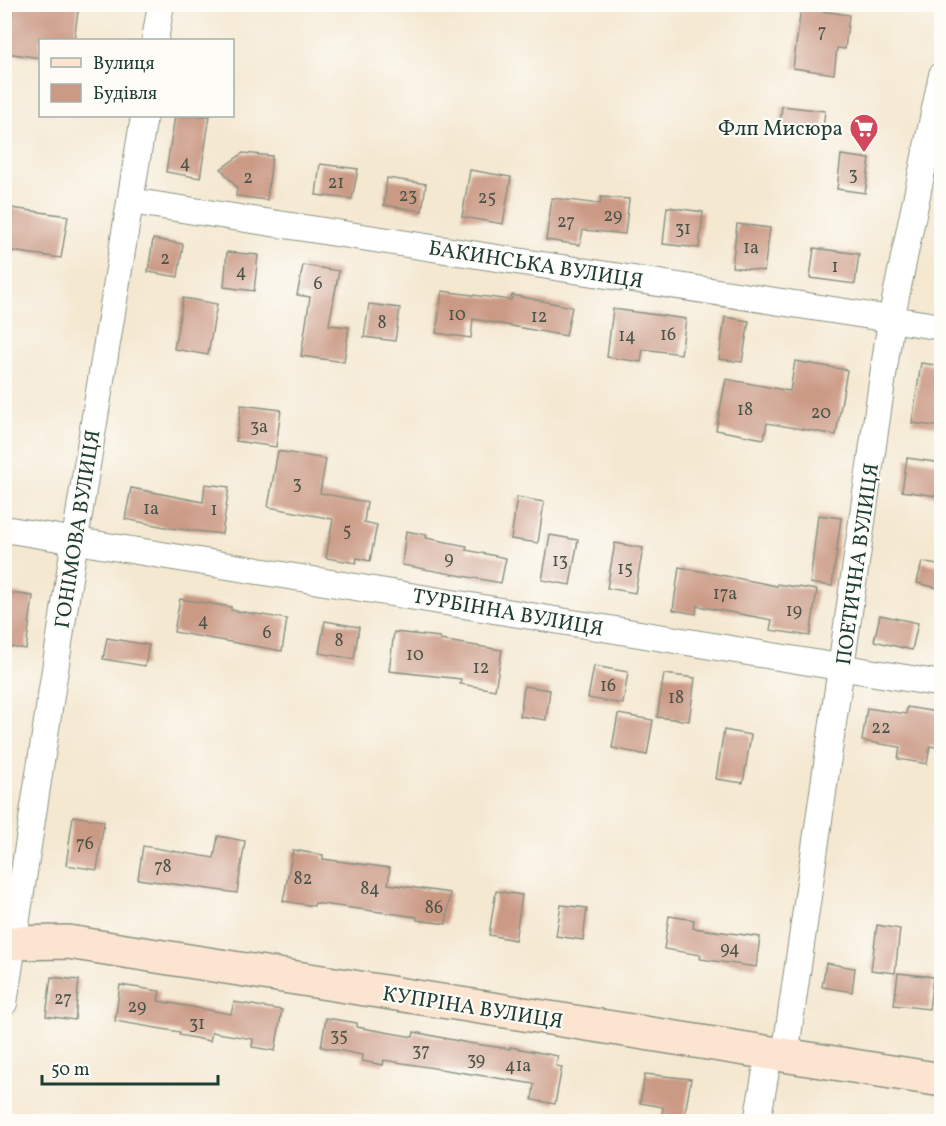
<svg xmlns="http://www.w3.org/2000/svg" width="946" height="1126" font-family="Vollkorn,serif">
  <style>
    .building { fill: #cb9a85 }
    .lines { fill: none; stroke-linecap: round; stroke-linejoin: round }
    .street-casing { stroke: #8a9282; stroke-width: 28 }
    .secondary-casing { stroke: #8a9282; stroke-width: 36 }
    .street { stroke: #fff; stroke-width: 26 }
    .secondary { stroke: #fce5d0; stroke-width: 33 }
    .labels { text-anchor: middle; stroke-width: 4.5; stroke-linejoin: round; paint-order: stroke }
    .number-label { font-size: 18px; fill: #4a5448 }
    .poi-label { font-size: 21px; fill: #1f3d34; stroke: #fdfcf7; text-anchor: end }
    .street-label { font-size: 21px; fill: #1f3d34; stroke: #fdfcf7 }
  </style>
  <rect width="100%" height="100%" fill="#fdfcf7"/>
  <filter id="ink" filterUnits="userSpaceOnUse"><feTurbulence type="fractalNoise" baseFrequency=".0167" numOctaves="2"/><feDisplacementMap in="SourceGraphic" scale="12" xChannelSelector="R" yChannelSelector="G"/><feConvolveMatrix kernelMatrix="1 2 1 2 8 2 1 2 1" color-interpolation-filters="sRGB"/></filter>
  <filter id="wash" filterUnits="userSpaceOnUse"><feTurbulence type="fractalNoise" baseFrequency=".008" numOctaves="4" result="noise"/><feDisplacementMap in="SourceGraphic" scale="24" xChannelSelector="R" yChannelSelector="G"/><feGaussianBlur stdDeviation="1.35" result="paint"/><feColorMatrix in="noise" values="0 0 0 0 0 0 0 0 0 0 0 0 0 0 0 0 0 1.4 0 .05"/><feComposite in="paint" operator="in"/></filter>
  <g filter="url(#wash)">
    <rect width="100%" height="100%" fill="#f4e8d1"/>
    <g id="blocks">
      <path class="building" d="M 13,4 L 79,4 L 74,40 L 40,40 L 40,58 L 6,53 Z
        M 801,8 L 849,15 L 845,49 L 837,48 L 834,74 L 793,68 Z
        M 782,106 L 825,111 L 822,136 L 779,131 Z
        M 175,116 L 210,116 L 200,178 L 166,172 Z
        M 243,153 L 272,156 L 267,200 L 236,196 L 237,188 L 221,169 Z
        M 841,155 L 870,159 L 865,193 L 837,189 Z
        M 320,164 L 358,169 L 352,199 L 316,195 Z
        M 470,170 L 511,177 L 503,224 L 462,217 Z
        M 387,178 L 426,184 L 422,211 L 384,205 Z
        M 601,197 L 629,199 L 625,234 L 583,230 L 580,245 L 546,240 L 552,198 L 600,204 Z
        M 4,207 L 68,216 L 61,258 L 4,250 Z
        M 667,207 L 703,212 L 699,248 L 663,244 Z
        M 737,224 L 770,228 L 764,271 L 732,267 Z
        M 153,239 L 183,244 L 178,277 L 148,272 Z
        M 814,248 L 859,254 L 855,284 L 810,278 Z
        M 227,252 L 258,255 L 254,291 L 224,287 Z
        M 303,265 L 339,271 L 329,325 L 349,327 L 344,362 L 301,356 L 310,297 L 297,295 Z
        M 442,291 L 511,300 L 512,295 L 572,307 L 566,336 L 473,319 L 471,338 L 436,333 Z
        M 183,298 L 217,304 L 208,355 L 174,349 Z
        M 369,304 L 400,308 L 395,341 L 364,337 Z
        M 613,309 L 686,319 L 681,354 L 643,349 L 641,362 L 607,357 Z
        M 725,317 L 749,321 L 742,362 L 719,359 Z
        M 795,361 L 847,370 L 836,435 L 767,423 L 764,439 L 716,430 L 726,379 L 790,391 Z
        M 921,363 L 942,366 L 942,427 L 912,423 Z
        M 241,405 L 281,410 L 276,447 L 236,441 Z
        M 278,451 L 326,459 L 320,493 L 367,502 L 364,522 L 377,525 L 370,561 L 357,558 L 356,563 L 326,558 L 333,519 L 268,507 Z
        M 907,458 L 942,463 L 937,496 L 902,491 Z
        M 205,484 L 229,487 L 222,534 L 170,528 L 125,519 L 131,488 L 203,502 Z
        M 517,497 L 544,502 L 538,543 L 511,539 Z
        M 818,515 L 841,518 L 832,586 L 810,583 Z
        M 406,531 L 427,535 L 426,538 L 467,546 L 466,550 L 506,558 L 501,583 L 402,565 Z
        M 550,535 L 578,540 L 570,585 L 542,580 Z
        M 615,543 L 643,548 L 635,593 L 607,588 Z
        M 922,562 L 942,566 L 942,589 L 917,583 Z
        M 679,567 L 777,586 L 777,584 L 817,590 L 810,636 L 770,630 L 772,620 L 697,606 L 696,614 L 673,610 Z
        M 4,592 L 33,596 L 26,649 L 4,646 Z
        M 180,599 L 231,607 L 231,610 L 287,619 L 282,651 L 174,632 Z
        M 880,615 L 918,623 L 912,650 L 874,641 Z
        M 325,621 L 359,627 L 354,659 L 319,653 Z
        M 394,632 L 440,637 L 440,640 L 502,650 L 495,690 L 460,684 L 461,679 L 389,671 Z
        M 107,638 L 149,645 L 145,666 L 103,659 Z
        M 594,666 L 628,672 L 623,704 L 588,698 Z
        M 664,674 L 695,678 L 689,721 L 657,717 Z
        M 524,686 L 550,690 L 546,720 L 520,716 Z
        M 907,707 L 942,713 L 942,748 L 930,746 L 927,764 L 898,759 L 900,747 L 862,741 L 867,708 L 906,714 Z
        M 618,714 L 653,720 L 647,755 L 612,748 Z
        M 724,730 L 751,735 L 743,783 L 716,779 Z
        M 73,816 L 104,821 L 97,870 L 66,865 Z
        M 218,836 L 245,841 L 237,893 L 138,879 L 143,846 L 214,858 Z
        M 293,850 L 323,855 L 323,859 L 390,868 L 388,884 L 450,893 L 446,924 L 417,920 L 417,917 L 315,903 L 314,906 L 283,901 Z
        M 496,891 L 522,895 L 515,940 L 489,935 Z
        M 561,905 L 587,908 L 583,940 L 556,936 Z
        M 669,916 L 694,920 L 693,928 L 760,937 L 756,967 L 700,959 L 701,955 L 664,949 Z
        M 877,925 L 900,929 L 895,973 L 871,970 Z
        M 826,963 L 855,968 L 852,992 L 822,987 Z
        M 898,973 L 933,977 L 929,1009 L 894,1005 Z
        M 51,977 L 79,980 L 75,1020 L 46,1016 Z
        M 120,985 L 160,991 L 158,1001 L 231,1014 L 234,1002 L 282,1010 L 275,1051 L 252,1047 L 253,1039 L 212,1032 L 210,1041 L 179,1035 L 180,1032 L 115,1021 Z
        M 326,1018 L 357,1023 L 357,1027 L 413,1037 L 414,1032 L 468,1043 L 510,1049 L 510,1047 L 558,1056 L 556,1066 L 562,1067 L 555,1104 L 532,1100 L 534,1084 L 384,1060 L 383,1065 L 362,1061 L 363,1055 L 321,1047 Z
        M 645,1074 L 691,1079 L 684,1119 L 662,1116 L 663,1107 L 640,1103 Z"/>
    </g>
  </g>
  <g filter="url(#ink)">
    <use href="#blocks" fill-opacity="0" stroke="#8a9282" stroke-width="1.5"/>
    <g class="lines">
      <g class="street-casing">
        <path id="street" d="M 155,40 L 161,4
          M 130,201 L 942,327
          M 4,529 L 942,684
          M 4,1003 L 75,539 L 144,116
          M 785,1056 L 891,320 L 942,75
          M 757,1122 L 769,1054"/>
      </g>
      <g class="secondary-casing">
        <path id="secondary" d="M 4,943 L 68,942 L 942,1080"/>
      </g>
      <use href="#street" class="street"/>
      <use href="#secondary" class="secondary"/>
    </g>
  </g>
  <defs>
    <g id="supermarket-pin" transform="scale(1.5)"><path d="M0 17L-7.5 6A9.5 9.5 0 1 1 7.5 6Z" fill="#d1495b" stroke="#fdfcf7"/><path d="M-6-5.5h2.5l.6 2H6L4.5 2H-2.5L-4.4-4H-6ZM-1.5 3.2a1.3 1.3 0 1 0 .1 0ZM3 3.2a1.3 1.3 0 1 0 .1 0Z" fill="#fff"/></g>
  </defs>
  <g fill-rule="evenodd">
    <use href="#supermarket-pin" x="864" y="128"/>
  </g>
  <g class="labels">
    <g class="number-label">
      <text x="822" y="37">7</text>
      <text x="185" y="168">4</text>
      <text x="853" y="180">3</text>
      <text x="248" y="183">2</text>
      <text x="336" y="188">21</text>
      <text x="408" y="201">23</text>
      <text x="487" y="203">25</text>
      <text x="613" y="221">29</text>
      <text x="566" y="227">27</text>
      <text x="683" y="234">31</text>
      <text x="751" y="253">1а</text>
      <text x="165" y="264">2</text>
      <text x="835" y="272">1</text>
      <text x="241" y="277">4</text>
      <text x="318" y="289">6</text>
      <text x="457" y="320">10</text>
      <text x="539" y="322">12</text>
      <text x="382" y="328">8</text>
      <text x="668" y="340">16</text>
      <text x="627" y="341">14</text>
      <text x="745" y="415">18</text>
      <text x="821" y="418">20</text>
      <text x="259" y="432">3а</text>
      <text x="297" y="489">3</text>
      <text x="151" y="514">1а</text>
      <text x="214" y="515">1</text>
      <text x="347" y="536">5</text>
      <text x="449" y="564">9</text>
      <text x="560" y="566">13</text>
      <text x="625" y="574">15</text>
      <text x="725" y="599">17а</text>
      <text x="794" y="616">19</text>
      <text x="203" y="626">4</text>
      <text x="267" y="638">6</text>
      <text x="339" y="646">8</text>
      <text x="415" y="660">10</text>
      <text x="481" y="673">12</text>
      <text x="608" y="691">16</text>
      <text x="676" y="703">18</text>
      <text x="881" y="733">22</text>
      <text x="85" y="849">76</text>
      <text x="163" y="872">78</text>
      <text x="303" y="884">82</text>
      <text x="370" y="894">84</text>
      <text x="434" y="913">86</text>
      <text x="730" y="954">94</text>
      <text x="63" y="1004">27</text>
      <text x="137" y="1012">29</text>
      <text x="197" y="1029">31</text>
      <text x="339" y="1041">35</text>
      <text x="421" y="1056">37</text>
      <text x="476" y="1065">39</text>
      <text x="518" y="1071">41а</text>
    </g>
    <g class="poi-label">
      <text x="843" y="135">Флп Мисюра</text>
    </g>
    <g class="street-label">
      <text transform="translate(536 264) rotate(9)" y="7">БАКИНСЬКА ВУЛИЦЯ</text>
      <text transform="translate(77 529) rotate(-81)" y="7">ГОНІМОВА ВУЛИЦЯ</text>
      <text transform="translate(857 564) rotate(-82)" y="7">ПОЕТИЧНА ВУЛИЦЯ</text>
      <text transform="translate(508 612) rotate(10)" y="7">ТУРБІННА ВУЛИЦЯ</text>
      <text transform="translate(473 1007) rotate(9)" y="7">КУПРІНА ВУЛИЦЯ</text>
    </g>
  </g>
  <rect width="946" height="1126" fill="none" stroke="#fdfcf7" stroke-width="24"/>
  <rect x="39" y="39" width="195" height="78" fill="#fdfcf7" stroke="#a4b0a9" stroke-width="1.5"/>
  <rect x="51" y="58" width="30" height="9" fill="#fce5d0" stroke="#a4b0a9" stroke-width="1.5"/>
  <text x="93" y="69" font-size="18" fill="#1f3d34">Вулиця</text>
  <rect x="51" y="84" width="30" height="18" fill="#cb9a85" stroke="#a4b0a9" stroke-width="1.5"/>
  <text x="93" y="99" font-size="18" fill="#1f3d34">Будівля</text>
  <path d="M42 1075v9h176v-9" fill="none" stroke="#1f3d34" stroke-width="3"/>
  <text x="51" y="1075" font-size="18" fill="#1f3d34" stroke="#fdfcf7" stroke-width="4.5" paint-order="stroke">50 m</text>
</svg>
